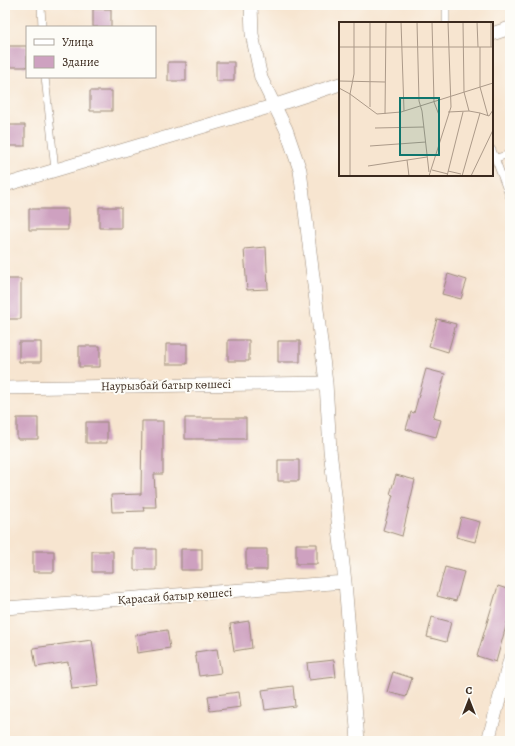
<svg xmlns="http://www.w3.org/2000/svg" width="515" height="746" font-family="Alegreya,serif">
  <style>
    .building { fill: #cea1c0 }
    .lines { fill: none; stroke-linecap: round; stroke-linejoin: round }
    .service-casing { stroke: #987; stroke-width: 8 }
    .minor-casing { stroke: #987; stroke-width: 14 }
    .service { stroke: #fff; stroke-width: 7 }
    .minor { stroke: #fff; stroke-width: 13 }
    .labels { text-anchor: middle; stroke-width: 4; stroke-linejoin: round; paint-order: stroke }
    .street-label { font-size: 12px; fill: #3b2a1e; stroke: #fdfcf7 }
    .inset-road { fill: none; stroke: #ac9a89; stroke-width: 1 }
    .view { fill: #0f766e; fill-opacity: 0.15; stroke: #0f766e; stroke-width: 2 }
    .inset-edge { fill: none; stroke: #3b2a1e; stroke-width: 2 }
  </style>
  <rect width="100%" height="100%" fill="#fdfcf7"/>
  <filter id="ink" filterUnits="userSpaceOnUse"><feTurbulence type="fractalNoise" baseFrequency=".025" numOctaves="2"/><feDisplacementMap in="SourceGraphic" scale="8" xChannelSelector="R" yChannelSelector="G"/><feConvolveMatrix kernelMatrix="1 2 1 2 8 2 1 2 1" color-interpolation-filters="sRGB"/></filter>
  <filter id="wash" filterUnits="userSpaceOnUse"><feTurbulence type="fractalNoise" baseFrequency=".012" numOctaves="4" result="noise"/><feDisplacementMap in="SourceGraphic" scale="16" xChannelSelector="R" yChannelSelector="G"/><feGaussianBlur stdDeviation="0.9" result="paint"/><feColorMatrix in="noise" values="0 0 0 0 0 0 0 0 0 0 0 0 0 0 0 0 0 1.4 0 .05"/><feComposite in="paint" operator="in"/></filter>
  <g filter="url(#wash)">
    <rect width="100%" height="100%" fill="#f7e5d0"/>
    <g id="blocks">
      <path class="building" d="M 93,9 L 111,9 L 111,27 L 93,27 Z
        M 6,46 L 27,46 L 27,67 L 6,67 Z
        M 168,62 L 186,62 L 186,81 L 168,81 Z
        M 216,62 L 234,62 L 234,81 L 216,81 Z
        M 90,91 L 112,91 L 112,111 L 90,111 Z
        M 5,125 L 25,125 L 25,146 L 5,146 Z
        M 99,207 L 121,207 L 121,228 L 99,228 Z
        M 29,209 L 68,209 L 68,230 L 29,230 Z
        M 266,247 L 268,289 L 247,290 L 244,249 Z
        M 448,274 L 467,280 L 461,299 L 442,294 Z
        M 5,279 L 21,279 L 21,319 L 5,319 Z
        M 437,319 L 456,324 L 448,352 L 429,346 Z
        M 228,340 L 249,340 L 249,361 L 228,361 Z
        M 278,341 L 300,341 L 300,362 L 278,362 Z
        M 19,342 L 41,342 L 41,362 L 19,362 Z
        M 166,344 L 187,344 L 187,364 L 166,364 Z
        M 79,346 L 100,346 L 100,367 L 79,367 Z
        M 426,369 L 445,374 L 433,418 L 441,420 L 436,437 L 406,429 L 411,412 L 414,413 Z
        M 17,418 L 38,418 L 38,439 L 17,439 Z
        M 185,418 L 246,418 L 246,439 L 185,439 Z
        M 142,421 L 163,421 L 163,474 L 154,474 L 156,507 L 143,507 L 144,511 L 112,512 L 111,495 L 141,494 Z
        M 86,422 L 107,422 L 107,443 L 86,443 Z
        M 278,460 L 299,460 L 299,481 L 278,481 Z
        M 396,475 L 415,480 L 402,536 L 383,530 L 393,495 L 390,494 Z
        M 461,517 L 480,522 L 475,542 L 456,537 Z
        M 296,544 L 317,544 L 317,564 L 296,564 Z
        M 134,549 L 156,549 L 156,570 L 134,570 Z
        M 181,549 L 202,549 L 202,570 L 181,570 Z
        M 246,549 L 267,549 L 267,570 L 246,570 Z
        M 33,551 L 54,551 L 54,572 L 33,572 Z
        M 92,551 L 113,551 L 113,572 L 92,572 Z
        M 445,567 L 464,572 L 456,601 L 437,596 Z
        M 498,586 L 510,590 L 510,619 L 508,619 L 496,662 L 477,656 Z
        M 432,617 L 451,622 L 446,642 L 427,637 Z
        M 249,621 L 252,648 L 234,651 L 230,624 Z
        M 167,630 L 170,648 L 137,653 L 135,635 Z
        M 92,640 L 99,686 L 72,689 L 68,662 L 36,667 L 33,648 Z
        M 217,649 L 221,673 L 199,676 L 195,652 Z
        M 334,660 L 336,677 L 309,680 L 307,663 Z
        M 393,672 L 412,678 L 406,697 L 387,692 Z
        M 293,686 L 295,706 L 265,710 L 262,690 Z
        M 239,692 L 241,707 L 210,711 L 208,696 Z"/>
    </g>
  </g>
  <g filter="url(#ink)">
    <use href="#blocks" fill-opacity="0" stroke="#987" stroke-width="1"/>
    <g class="lines">
      <g class="service-casing">
        <path id="service" d="M 41,5 L 42,27
          M 446,5 L 446,23
          M 45,77 L 55,170
          M 492,150 L 510,198
          M 496,158 L 510,154"/>
      </g>
      <g class="minor-casing">
        <path id="minor" d="M 251,5 L 252,34 L 261,78 L 286,129 L 300,170 L 326,383 L 330,450 L 345,582 L 358,741
          M 492,34 L 510,28
          M 5,185 L 276,105 L 340,84
          M 5,388 L 326,383
          M 5,608 L 345,582
          M 488,741 L 510,659"/>
      </g>
      <use href="#service" class="service"/>
      <use href="#minor" class="minor"/>
    </g>
  </g>
  <g class="labels">
    <g class="street-label">
      <text transform="translate(166 385) rotate(-1)" y="4">Наурызбай батыр көшесі</text>
      <text transform="translate(175 596) rotate(-4)" y="4">Қарасай батыр көшесі</text>
    </g>
  </g>
  <g transform="translate(339 22)">
    <rect width="154" height="154" fill="#f7e5d0"/>
    <path class="inset-road" d="M 15,0 L 15,52 L 11,72 L 38,92 L 62,90 L 154,61M 62,0 L 65,89M 78,0 L 80,79 L 83,89 L 90,150M 93,0 L 95,80 L 100,93M 124,0 L 125,70 L 130,89M 138,0 L 139,25M 0,25 L 154,25M 141,25 L 141,65 L 149,94M 152,25 L 152,0M 0,59 L 46,60M 0,66 L 11,72 L 11,154M 31,85 L 31,0M 109,90 L 130,89 L 141,91M 46,92 L 47,0M 36,106 L 85,105M 31,124 L 87,120M 68,138 L 70,154M 29,144 L 88,135M 93,148 L 109,152M 109,149 L 122,152M 90,154 L 112,85 L 109,0M 108,154 L 124,90M 123,154 L 141,91 L 150,94 L 154,88M 132,154 L 154,108"/>
    <path class="view" d="M 61,76 L 100,76 L 100,133 L 61,133 Z"/>
    <rect width="154" height="154" class="inset-edge"/>
  </g>
  <rect width="515" height="746" fill="none" stroke="#fdfcf7" stroke-width="20"/>
  <rect x="26" y="26" width="130" height="52" fill="#fdfcf7" stroke="#afa8a0"/>
  <rect x="34" y="39" width="20" height="6" fill="#ffffff" stroke="#afa8a0"/>
  <text x="62" y="46" font-size="12" fill="#3b2a1e">Улица</text>
  <rect x="34" y="56" width="20" height="12" fill="#cea1c0" stroke="#afa8a0"/>
  <text x="62" y="66" font-size="12" fill="#3b2a1e">Здание</text>
  <g transform="translate(469 700)" stroke="#fdfcf7" stroke-width="3" paint-order="stroke">
  <path d="M0-3L7 15L0 10L-7 15Z" fill="#3b2a1e"/>
  <text y="-6" font-size="11" font-weight="bold" text-anchor="middle" fill="#3b2a1e">С</text>
  </g>
</svg>
